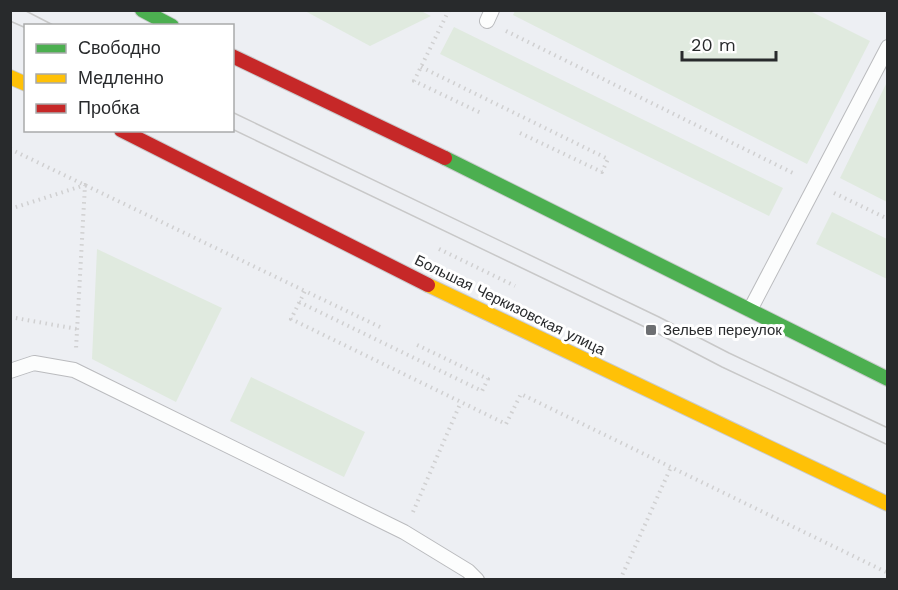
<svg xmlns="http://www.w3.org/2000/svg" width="898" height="590" font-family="'Work Sans',sans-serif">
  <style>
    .green { fill: #e0eadf }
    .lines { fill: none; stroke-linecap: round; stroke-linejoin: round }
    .lane-casing { stroke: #babbbe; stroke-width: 16 }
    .fast-casing { stroke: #c9cbcd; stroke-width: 16 }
    .slow-casing { stroke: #c9cbcd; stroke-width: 16 }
    .jam-casing { stroke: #c9cbcd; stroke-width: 16 }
    .path { stroke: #d0d0d1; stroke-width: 4; stroke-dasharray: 1.5 4.5; stroke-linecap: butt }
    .lane { stroke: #fcfdfd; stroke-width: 14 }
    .fast { stroke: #4caf50; stroke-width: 14 }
    .slow { stroke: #ffc107; stroke-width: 14 }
    .jam { stroke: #c62828; stroke-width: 14 }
    .tram { stroke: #c8c8c8; stroke-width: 1.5 }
    .poi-dot { fill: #6d6f72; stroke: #fff; stroke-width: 2 }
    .labels { text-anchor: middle; stroke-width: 6; stroke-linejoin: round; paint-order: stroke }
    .street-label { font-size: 15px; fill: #282a2c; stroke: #fff }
    .poi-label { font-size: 15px; fill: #282a2c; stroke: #fff; text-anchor: start }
  </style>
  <rect width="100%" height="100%" fill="#edeff3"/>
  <path class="green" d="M 421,11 L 431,16 L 370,46 L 305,11 Z
    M 515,11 L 810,11 L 870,41 L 807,164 L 513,15 Z
    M 454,27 L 783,188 L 769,216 L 440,54 Z
    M 887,82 L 888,202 L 887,202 L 840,178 Z
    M 832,212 L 887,239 L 887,279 L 816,244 Z
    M 97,249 L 222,308 L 176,402 L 92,359 Z
    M 251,377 L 365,432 L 344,477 L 230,421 Z"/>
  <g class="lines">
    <g class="lane-casing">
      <path id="lane" d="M 487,21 L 492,10
        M 750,310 L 888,47
        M 10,371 L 34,363 L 74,370 L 404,532 L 468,571 L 477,580"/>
    </g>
    <g class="fast-casing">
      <path id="fast" d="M 142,10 L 172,26
        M 445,158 L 888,379"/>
    </g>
    <g class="slow-casing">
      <path id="slow" d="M 10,77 L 26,84
        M 428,285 L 888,504"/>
    </g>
    <g class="jam-casing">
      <path id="jam" d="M 232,56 L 445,158
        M 121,130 L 428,285"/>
    </g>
    <path class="path" d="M 449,10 L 414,81 L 481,113
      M 506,31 L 795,174
      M 421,67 L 608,159 L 602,172 L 520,133
      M 10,149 L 305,291
      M 834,193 L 888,219
      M 10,209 L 85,185 L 76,349
      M 439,249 L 515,286
      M 299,302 L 482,391 L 488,379 L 415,344
      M 10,317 L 77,329
      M 380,327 L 305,291 L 291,319 L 506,424 L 521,394 L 888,573
      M 413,512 L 461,402
      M 620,580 L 671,467"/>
    <use href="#lane" class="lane"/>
    <use href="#fast" class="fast"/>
    <use href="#slow" class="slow"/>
    <use href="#jam" class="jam"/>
    <path class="tram" d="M 24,10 L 55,26
      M 10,21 L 26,28
      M 232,112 L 659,317 L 729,353 L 888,428
      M 232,129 L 651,330 L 722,367 L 888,445"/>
  </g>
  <rect class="poi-dot" x="645" y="324" width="12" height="12" rx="3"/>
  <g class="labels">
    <g class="street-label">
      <text transform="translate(510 305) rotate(26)" y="5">Большая Черкизовская улица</text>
    </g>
    <g class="poi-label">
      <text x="663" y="335">Зельев переулок</text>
    </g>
  </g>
  <rect width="898" height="590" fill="none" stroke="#282a2c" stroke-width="24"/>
  <rect x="24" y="24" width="210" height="108" fill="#ffffff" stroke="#a9aaab" stroke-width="1.5"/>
  <rect x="36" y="44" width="30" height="9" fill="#4caf50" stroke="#a9aaab" stroke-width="1.5"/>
  <text x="78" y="54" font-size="18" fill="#282a2c">Свободно</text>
  <rect x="36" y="74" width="30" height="9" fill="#ffc107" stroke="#a9aaab" stroke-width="1.5"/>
  <text x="78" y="84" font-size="18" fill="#282a2c">Медленно</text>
  <rect x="36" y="104" width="30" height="9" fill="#c62828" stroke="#a9aaab" stroke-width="1.5"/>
  <text x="78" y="114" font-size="18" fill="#282a2c">Пробка</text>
  <path d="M682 51v9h94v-9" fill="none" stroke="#282a2c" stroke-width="3"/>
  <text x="691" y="51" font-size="18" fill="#282a2c" stroke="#ffffff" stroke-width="4.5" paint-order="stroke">20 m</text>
</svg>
